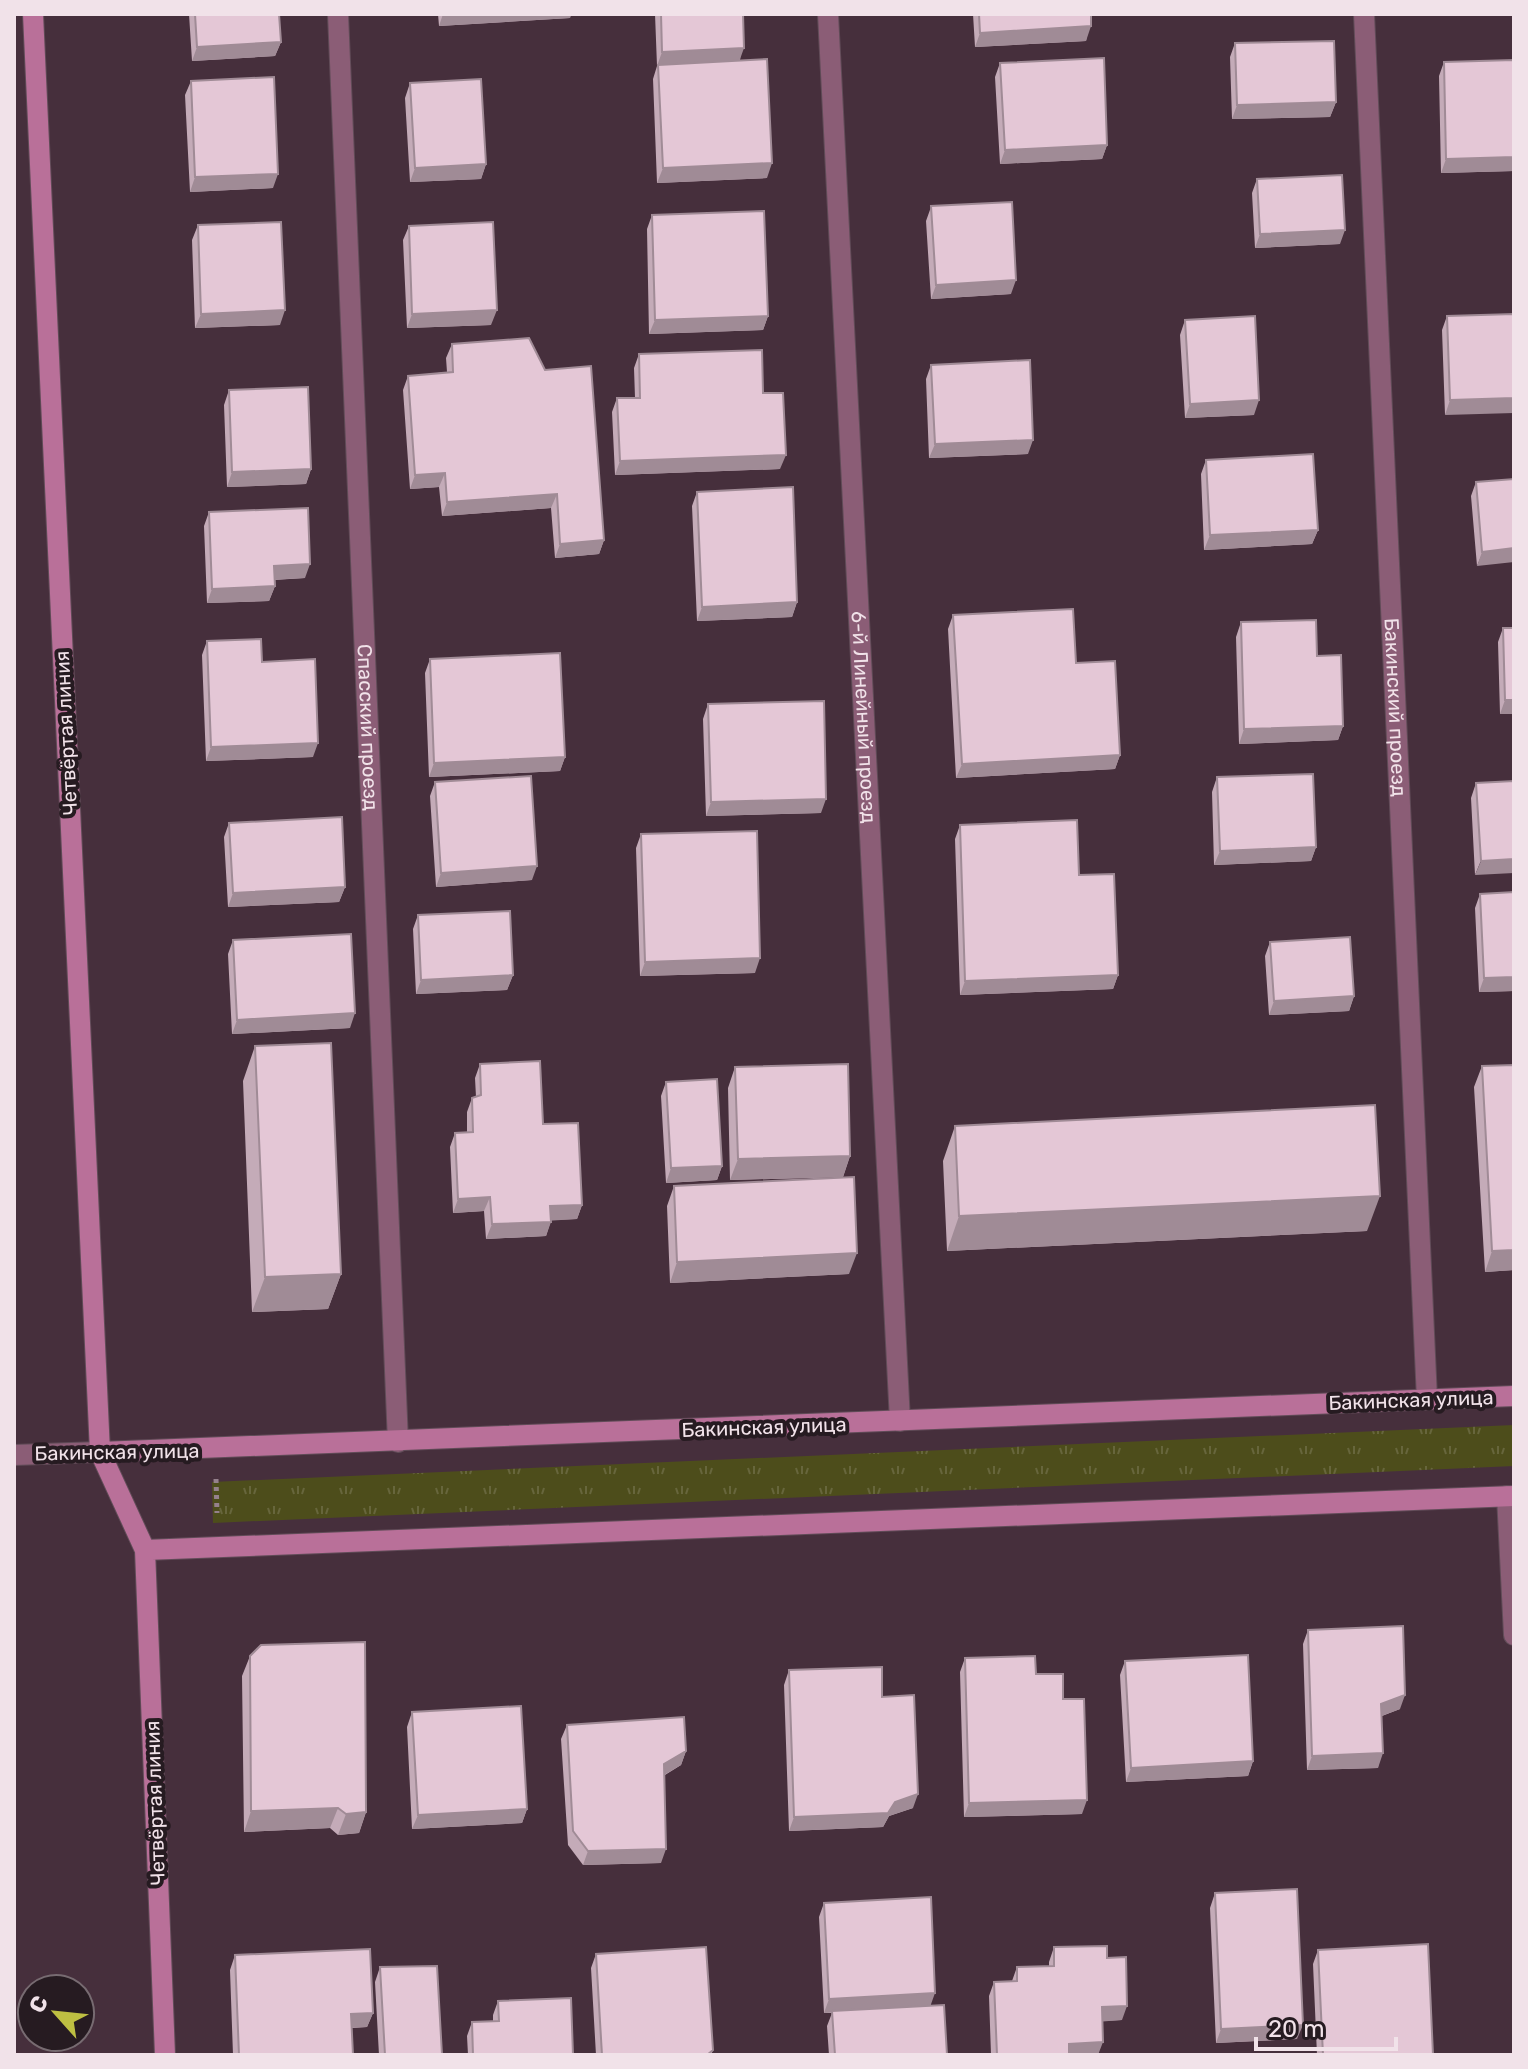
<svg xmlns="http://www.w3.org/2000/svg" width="1528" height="2069" font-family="Rubik,sans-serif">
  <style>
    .grass { fill: url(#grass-tufts) }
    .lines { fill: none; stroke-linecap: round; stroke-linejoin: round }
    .lane-casing { stroke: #614c58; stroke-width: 22 }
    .street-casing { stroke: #614c58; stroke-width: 22 }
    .secondary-casing { stroke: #614c58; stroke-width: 22 }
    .path { stroke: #95818c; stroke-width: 5; stroke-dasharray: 4 4; stroke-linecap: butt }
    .lane { stroke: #8b5d76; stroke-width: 20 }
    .street { stroke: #8b5d76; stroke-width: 20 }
    .secondary { stroke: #b97099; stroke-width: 20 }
    .wall { fill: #c4abb8 }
    .shaded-wall { fill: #a08b96 }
    .building { fill: #e4c7d6; stroke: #a08b96; stroke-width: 2 }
    .labels { text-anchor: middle; stroke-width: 8; stroke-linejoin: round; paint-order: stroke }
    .street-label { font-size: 20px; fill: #f1e2e9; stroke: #261b21 }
  </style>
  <defs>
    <pattern id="grass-tufts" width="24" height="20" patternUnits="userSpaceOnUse" patternTransform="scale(2)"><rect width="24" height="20" fill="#4d4d1b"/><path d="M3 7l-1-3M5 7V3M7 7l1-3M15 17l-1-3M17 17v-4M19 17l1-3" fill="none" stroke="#67663c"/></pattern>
  </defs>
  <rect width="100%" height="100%" fill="#462f3c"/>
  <path class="grass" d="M 1514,1425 L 1514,1466 L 213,1523 L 212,1482 Z"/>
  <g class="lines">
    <g class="lane-casing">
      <path id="lane" d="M 1507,1496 L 1514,1635"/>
    </g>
    <g class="street-casing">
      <g id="street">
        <path id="s1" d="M 338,14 L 398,1442"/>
        <path id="s2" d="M 828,14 L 900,1421"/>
        <path id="s3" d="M 1364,14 L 1427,1399"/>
        <path d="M 14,1455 L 100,1452"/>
      </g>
    </g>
    <g class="secondary-casing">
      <path id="secondary" d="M 33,14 L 100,1452 L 145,1550 L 165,2055
        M 100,1452 L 1514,1396
        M 145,1550 L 1514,1496"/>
    </g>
    <path class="path" d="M 216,1479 L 217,1513"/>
    <use href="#lane" class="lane"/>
    <use href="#street" class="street"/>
    <use href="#secondary" class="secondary"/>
  </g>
  <path class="wall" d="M 189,14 L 279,14 L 281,42 L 275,56 L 192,61 Z
    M 438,14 L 571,14 L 570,18 L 439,26 Z
    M 655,14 L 743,14 L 740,61 L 767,178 L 657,183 L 653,79 L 657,66 Z
    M 973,14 L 1091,14 L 1086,41 L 975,47 Z
    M 1235,43 L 1336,102 L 1330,117 L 1232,119 L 1230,57 Z
    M 1514,60 L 1514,171 L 1441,173 L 1439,76 L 1444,62 Z
    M 1000,63 L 1107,145 L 1102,159 L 1000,164 L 995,77 Z
    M 191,81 L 273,188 L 190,192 L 185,95 Z
    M 410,83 L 486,164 L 481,179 L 410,182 L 405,98 Z
    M 1257,179 L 1340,244 L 1255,248 L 1252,193 Z
    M 931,207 L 1011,294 L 931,299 L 926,221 Z
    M 652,215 L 768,316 L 763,330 L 649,334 L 647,229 Z
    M 198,225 L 280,325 L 195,328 L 192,240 Z
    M 409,226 L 491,325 L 407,328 L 403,240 Z
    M 1514,314 L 1445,415 L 1442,330 L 1447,316 Z
    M 1185,320 L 1254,415 L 1185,418 L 1180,335 Z
    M 452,344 L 604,540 L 599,554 L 555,558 L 551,508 L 442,516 L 439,487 L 410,489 L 403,390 L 408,376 L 447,372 L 446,358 Z
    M 639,354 L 763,393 L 780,469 L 615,475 L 612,412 L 617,398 L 635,398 L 634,368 Z
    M 931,365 L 1028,454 L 929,458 L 926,379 Z
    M 229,390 L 311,469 L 306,484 L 227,487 L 224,405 Z
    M 1206,460 L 1318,530 L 1312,544 L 1204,550 L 1201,474 Z
    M 1514,479 L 1477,566 L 1471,496 L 1476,482 Z
    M 697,492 L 797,602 L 792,617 L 697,621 L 692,506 Z
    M 209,512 L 305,578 L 274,580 L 275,586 L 269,601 L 207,603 L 204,526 Z
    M 953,615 L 1076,663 L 1120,755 L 1115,769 L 956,778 L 948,629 Z
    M 1241,622 L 1317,656 L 1343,726 L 1338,740 L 1239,744 L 1236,637 Z
    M 1503,628 L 1514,628 L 1514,714 L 1500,714 L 1498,642 Z
    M 207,641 L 262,662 L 313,757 L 206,761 L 202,655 Z
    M 430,659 L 565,757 L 560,771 L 429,777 L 425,673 Z
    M 708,704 L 821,813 L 706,816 L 703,719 Z
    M 1217,777 L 1316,847 L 1311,861 L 1214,865 L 1212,792 Z
    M 1514,781 L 1475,875 L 1471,798 L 1476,783 Z
    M 435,782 L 532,880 L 436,887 L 430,796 Z
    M 229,823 L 345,887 L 339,902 L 228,907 L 224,837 Z
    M 960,825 L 1079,875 L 1118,975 L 1113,989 L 960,995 L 955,839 Z
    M 641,834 L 755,973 L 640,976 L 636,848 Z
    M 1480,894 L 1514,991 L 1479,992 L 1475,908 Z
    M 418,915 L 513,975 L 507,990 L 416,994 L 413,929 Z
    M 233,940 L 350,1028 L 232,1034 L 228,954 Z
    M 1270,942 L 1354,996 L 1349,1011 L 1269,1015 L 1265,956 Z
    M 255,1046 L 341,1274 L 328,1309 L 252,1312 L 243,1081 Z
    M 480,1064 L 543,1124 L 582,1205 L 577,1219 L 551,1220 L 546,1236 L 486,1239 L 484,1211 L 453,1213 L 450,1147 L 455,1133 L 467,1132 L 467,1112 L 472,1098 L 476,1097 L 475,1078 Z
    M 1482,1066 L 1514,1270 L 1485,1272 L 1474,1087 Z
    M 735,1067 L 850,1156 L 843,1177 L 730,1180 L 728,1088 Z
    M 666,1082 L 722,1166 L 717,1180 L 666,1183 L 661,1096 Z
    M 955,1126 L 1367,1231 L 947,1251 L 943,1161 Z
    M 674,1186 L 849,1274 L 670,1283 L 667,1206 Z
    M 1308,1630 L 1400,1709 L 1382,1716 L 1378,1768 L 1307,1770 L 1303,1644 Z
    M 250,1656 L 366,1812 L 359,1833 L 338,1835 L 330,1828 L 244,1832 L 242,1676 Z
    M 965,1658 L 1036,1674 L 1063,1699 L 1082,1814 L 964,1817 L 960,1672 Z
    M 1125,1661 L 1253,1761 L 1248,1776 L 1126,1782 L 1120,1675 Z
    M 789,1670 L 882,1697 L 913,1808 L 889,1816 L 883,1827 L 789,1831 L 784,1685 Z
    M 412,1712 L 527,1809 L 522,1823 L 412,1829 L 407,1727 Z
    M 567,1725 L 686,1751 L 681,1765 L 665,1775 L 661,1863 L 583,1865 L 568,1845 L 561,1739 Z
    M 1215,1893 L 1297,2039 L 1216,2043 L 1210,1908 Z
    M 824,1903 L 931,2005 L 947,2055 L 829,2055 L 827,2026 L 832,2013 L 824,2013 L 819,1917 Z
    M 1054,1947 L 1107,1958 L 1122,2020 L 1102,2021 L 1098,2055 L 991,2055 L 989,1996 L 994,1982 L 1012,1981 L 1017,1967 L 1049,1966 L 1049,1962 Z
    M 1318,1950 L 1433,2055 L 1317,2055 L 1313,1964 Z
    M 596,1954 L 713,2050 L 711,2055 L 596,2055 L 591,1968 Z
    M 235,1955 L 373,2013 L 367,2027 L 352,2028 L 353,2055 L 233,2055 L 230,1970 Z
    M 380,1967 L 442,2055 L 379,2055 L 375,1982 Z
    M 498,2001 L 573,2055 L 468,2055 L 467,2036 L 472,2022 L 493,2022 L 493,2015 Z"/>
  <path class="shaded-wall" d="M 443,14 L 571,14 L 570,18 L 439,26 Z
    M 1091,26 L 1086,41 L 975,47 L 980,33 Z
    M 281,42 L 275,56 L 192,61 L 197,47 Z
    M 744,48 L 739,62 L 657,66 L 662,52 Z
    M 1336,102 L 1330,117 L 1232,119 L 1237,105 Z
    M 1107,145 L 1102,159 L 1000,164 L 1005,150 Z
    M 1514,157 L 1514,171 L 1441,173 L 1446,159 Z
    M 772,163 L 767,178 L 657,183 L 663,168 Z
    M 486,164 L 481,179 L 410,182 L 415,168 Z
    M 278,174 L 273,188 L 190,192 L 195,177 Z
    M 1345,230 L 1340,244 L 1255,248 L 1260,234 Z
    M 1016,280 L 1011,294 L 931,299 L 936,285 Z
    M 285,310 L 280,325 L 195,328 L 201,314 Z
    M 497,310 L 491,325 L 407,328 L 412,314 Z
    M 768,316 L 763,330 L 649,334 L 655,320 Z
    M 1514,398 L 1514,413 L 1445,415 L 1450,400 Z
    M 1259,400 L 1254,415 L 1185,418 L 1190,404 Z
    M 1033,440 L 1028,454 L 929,458 L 935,444 Z
    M 786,455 L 780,469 L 615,475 L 620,461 Z
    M 311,469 L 306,484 L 227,487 L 232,472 Z
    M 445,473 L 439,487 L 410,489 L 415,475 Z
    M 557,494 L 551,508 L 442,516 L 447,502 Z
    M 1318,530 L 1312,544 L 1204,550 L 1210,535 Z
    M 604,540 L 599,554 L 555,558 L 560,544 Z
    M 1514,548 L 1514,562 L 1477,566 L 1482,552 Z
    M 310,564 L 305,578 L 269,580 L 274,566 Z
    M 275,586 L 269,601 L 207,603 L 212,589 Z
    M 797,602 L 792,617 L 697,621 L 702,607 Z
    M 1505,700 L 1514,700 L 1514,714 L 1500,714 Z
    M 1343,726 L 1338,740 L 1239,744 L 1244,729 Z
    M 318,743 L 313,757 L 206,761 L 211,747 Z
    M 1120,755 L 1115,769 L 956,778 L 962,764 Z
    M 565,757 L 560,771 L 429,777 L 434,763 Z
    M 826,799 L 821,813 L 706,816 L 711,802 Z
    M 1316,847 L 1311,861 L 1214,865 L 1220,851 Z
    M 1514,859 L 1514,873 L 1475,875 L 1481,861 Z
    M 537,866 L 532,880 L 436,887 L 441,873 Z
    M 345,887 L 339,902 L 228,907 L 233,893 Z
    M 760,958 L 755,973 L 640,976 L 645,962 Z
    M 513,975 L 507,990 L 416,994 L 421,980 Z
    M 1118,975 L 1113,989 L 960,995 L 965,981 Z
    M 1514,977 L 1514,991 L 1479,992 L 1484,978 Z
    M 1354,996 L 1349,1011 L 1269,1015 L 1274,1001 Z
    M 355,1013 L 350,1028 L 232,1034 L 237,1020 Z
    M 850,1156 L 843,1177 L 730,1180 L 738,1159 Z
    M 722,1166 L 717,1180 L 666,1183 L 671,1168 Z
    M 1380,1196 L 1367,1231 L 947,1251 L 959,1216 Z
    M 490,1197 L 484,1211 L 453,1213 L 458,1199 Z
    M 582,1205 L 577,1219 L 545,1221 L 550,1206 Z
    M 551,1222 L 546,1236 L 486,1239 L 492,1224 Z
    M 1514,1250 L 1514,1270 L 1485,1272 L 1492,1251 Z
    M 857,1253 L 849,1274 L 670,1283 L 677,1262 Z
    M 341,1274 L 328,1309 L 252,1312 L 265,1277 Z
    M 1405,1695 L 1400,1709 L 1376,1718 L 1381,1704 Z
    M 686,1751 L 681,1765 L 659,1778 L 664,1764 Z
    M 1383,1753 L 1378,1768 L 1307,1770 L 1312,1756 Z
    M 1253,1761 L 1248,1776 L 1126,1782 L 1131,1768 Z
    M 918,1794 L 913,1808 L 889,1816 L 883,1827 L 789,1831 L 794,1817 Z
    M 1087,1800 L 1082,1814 L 964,1817 L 969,1803 Z
    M 338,1808 L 330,1828 L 244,1832 L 251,1811 Z
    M 527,1809 L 522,1823 L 412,1829 L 418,1815 Z
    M 366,1812 L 359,1833 L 338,1835 L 346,1814 Z
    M 666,1849 L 661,1863 L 583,1865 L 588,1851 Z
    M 935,1993 L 930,2007 L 824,2013 L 829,1999 Z
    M 1127,2006 L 1122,2020 L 1096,2022 L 1102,2007 Z
    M 373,2013 L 367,2027 L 346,2028 L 351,2014 Z
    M 1303,2025 L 1297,2039 L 1216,2043 L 1221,2029 Z
    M 1103,2042 L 1098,2055 L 1065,2055 L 1069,2044 Z"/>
  <path class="building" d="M 195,14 L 279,14 L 281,42 L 197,47 Z
    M 661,14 L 743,14 L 744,48 L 662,52 Z
    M 979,14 L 1091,14 L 1091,26 L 980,33 Z
    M 1334,41 L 1336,102 L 1237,105 L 1235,43 Z
    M 1104,58 L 1107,145 L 1005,150 L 1000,63 Z
    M 767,59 L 772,163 L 663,168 L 658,65 Z
    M 1514,60 L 1514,157 L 1446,159 L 1444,62 Z
    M 274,77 L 278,174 L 195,177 L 191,81 Z
    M 481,79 L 486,164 L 415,168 L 410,83 Z
    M 1342,175 L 1345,230 L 1260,234 L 1257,179 Z
    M 1012,202 L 1016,280 L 936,285 L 931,206 Z
    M 764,211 L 768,316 L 655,320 L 652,215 Z
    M 281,222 L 285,310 L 201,314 L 198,225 Z
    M 493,222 L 497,310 L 412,314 L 409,226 Z
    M 1514,314 L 1514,398 L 1450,400 L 1447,316 Z
    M 1255,316 L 1259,400 L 1190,404 L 1185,320 Z
    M 529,338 L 545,370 L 591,366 L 604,540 L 560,544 L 557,494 L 447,502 L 445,473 L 415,475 L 408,376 L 453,372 L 452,344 Z
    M 762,350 L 763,393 L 783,393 L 786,455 L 620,461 L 617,398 L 640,398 L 639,354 Z
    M 1030,360 L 1033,440 L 935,444 L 931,365 Z
    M 308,387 L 311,469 L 232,472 L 229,390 Z
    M 1313,454 L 1318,530 L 1210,535 L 1206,460 Z
    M 1514,479 L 1514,548 L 1482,552 L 1476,482 Z
    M 793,487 L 797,602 L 702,607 L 697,492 Z
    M 308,508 L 310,564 L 274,566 L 275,586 L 212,589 L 209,512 Z
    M 1073,609 L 1076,663 L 1115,661 L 1120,755 L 962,764 L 953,615 Z
    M 1316,620 L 1317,656 L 1341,655 L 1343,726 L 1244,729 L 1241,622 Z
    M 1503,628 L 1514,628 L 1514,700 L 1505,700 Z
    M 261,639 L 262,662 L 315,659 L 318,743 L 211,747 L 207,641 Z
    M 560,653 L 565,757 L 434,763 L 430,659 Z
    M 824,701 L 826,799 L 711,802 L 708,704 Z
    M 1313,774 L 1316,847 L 1220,851 L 1217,777 Z
    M 531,776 L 537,866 L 441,873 L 435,782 Z
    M 1514,781 L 1514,859 L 1481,861 L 1476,783 Z
    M 342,817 L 345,887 L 233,893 L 229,823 Z
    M 1077,820 L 1079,875 L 1114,874 L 1118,975 L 965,981 L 960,825 Z
    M 757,831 L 760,958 L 645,962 L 641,834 Z
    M 1514,892 L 1514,977 L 1484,978 L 1480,894 Z
    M 510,911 L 513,975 L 421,980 L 418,915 Z
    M 351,934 L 355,1013 L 237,1020 L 233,940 Z
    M 1350,937 L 1354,996 L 1274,1001 L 1270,942 Z
    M 331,1043 L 341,1274 L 265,1277 L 255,1046 Z
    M 540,1061 L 543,1124 L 578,1123 L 582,1205 L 550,1206 L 551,1222 L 492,1224 L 490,1197 L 458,1199 L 455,1133 L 473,1132 L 472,1098 L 481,1095 L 480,1064 Z
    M 848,1064 L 850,1156 L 738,1159 L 735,1067 Z
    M 1514,1065 L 1514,1250 L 1492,1251 L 1482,1066 Z
    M 717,1079 L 722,1166 L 671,1168 L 666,1082 Z
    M 1375,1105 L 1380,1196 L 959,1216 L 955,1126 Z
    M 854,1177 L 857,1253 L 677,1262 L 674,1186 Z
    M 1403,1626 L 1405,1695 L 1381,1704 L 1383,1753 L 1312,1756 L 1308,1630 Z
    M 365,1642 L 366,1812 L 346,1814 L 338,1808 L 251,1811 L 250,1656 L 261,1645 Z
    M 1248,1655 L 1253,1761 L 1131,1768 L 1125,1661 Z
    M 1035,1656 L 1036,1674 L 1063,1674 L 1063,1699 L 1084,1699 L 1087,1800 L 969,1803 L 965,1658 Z
    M 882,1667 L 882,1697 L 914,1695 L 918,1794 L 895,1802 L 888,1813 L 794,1817 L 789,1670 Z
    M 521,1706 L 527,1809 L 418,1815 L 412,1712 Z
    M 684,1717 L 686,1751 L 664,1764 L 666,1849 L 588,1851 L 573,1831 L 567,1725 Z
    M 1297,1889 L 1303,2025 L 1221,2029 L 1215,1893 Z
    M 931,1897 L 935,1993 L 829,1999 L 824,1903 Z
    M 1428,1944 L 1433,2055 L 1323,2055 L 1318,1950 Z
    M 1107,1946 L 1107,1958 L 1126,1957 L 1127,2006 L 1102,2007 L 1103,2042 L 1069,2044 L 1069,2055 L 997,2055 L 994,1982 L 1017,1981 L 1017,1967 L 1054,1966 L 1054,1947 Z
    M 706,1947 L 713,2050 L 707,2055 L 602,2055 L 596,1954 Z
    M 370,1949 L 373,2013 L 351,2014 L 353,2055 L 239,2055 L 235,1955 Z
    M 437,1966 L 442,2055 L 385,2055 L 380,1967 Z
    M 571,1998 L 573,2055 L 473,2055 L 472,2022 L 499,2021 L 498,2001 Z
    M 944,2005 L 947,2055 L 835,2055 L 832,2011 Z"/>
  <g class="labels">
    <g class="street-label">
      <text dy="7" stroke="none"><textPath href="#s3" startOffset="694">Бакинский проезд</textPath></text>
      <text dy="7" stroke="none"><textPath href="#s2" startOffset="704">6-й Линейный проезд</textPath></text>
      <text dy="7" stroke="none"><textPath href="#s1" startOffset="714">Спасский проезд</textPath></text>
      <text transform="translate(66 733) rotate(-93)" y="7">Четвёртая линия</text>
      <text transform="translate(1411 1400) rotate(-2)" y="7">Бакинская улица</text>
      <text transform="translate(764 1427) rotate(-2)" y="7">Бакинская улица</text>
      <text transform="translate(117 1452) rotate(-1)" y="7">Бакинская улица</text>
      <text transform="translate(155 1803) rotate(-92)" y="7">Четвёртая линия</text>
    </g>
  </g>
  <rect width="1528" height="2069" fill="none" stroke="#f1e2e9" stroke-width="32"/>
  <g transform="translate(56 2013) rotate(297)"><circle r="38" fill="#261b21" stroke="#776b71" stroke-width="2"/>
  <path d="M0-6L14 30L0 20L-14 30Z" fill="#bebf42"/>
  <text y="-12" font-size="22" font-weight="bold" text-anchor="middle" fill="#f1e2e9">С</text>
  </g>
  <path d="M1256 2037v12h140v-12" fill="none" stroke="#f1e2e9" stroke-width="4"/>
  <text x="1268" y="2037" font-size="24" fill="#f1e2e9" stroke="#261b21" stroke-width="6" paint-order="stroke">20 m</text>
</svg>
